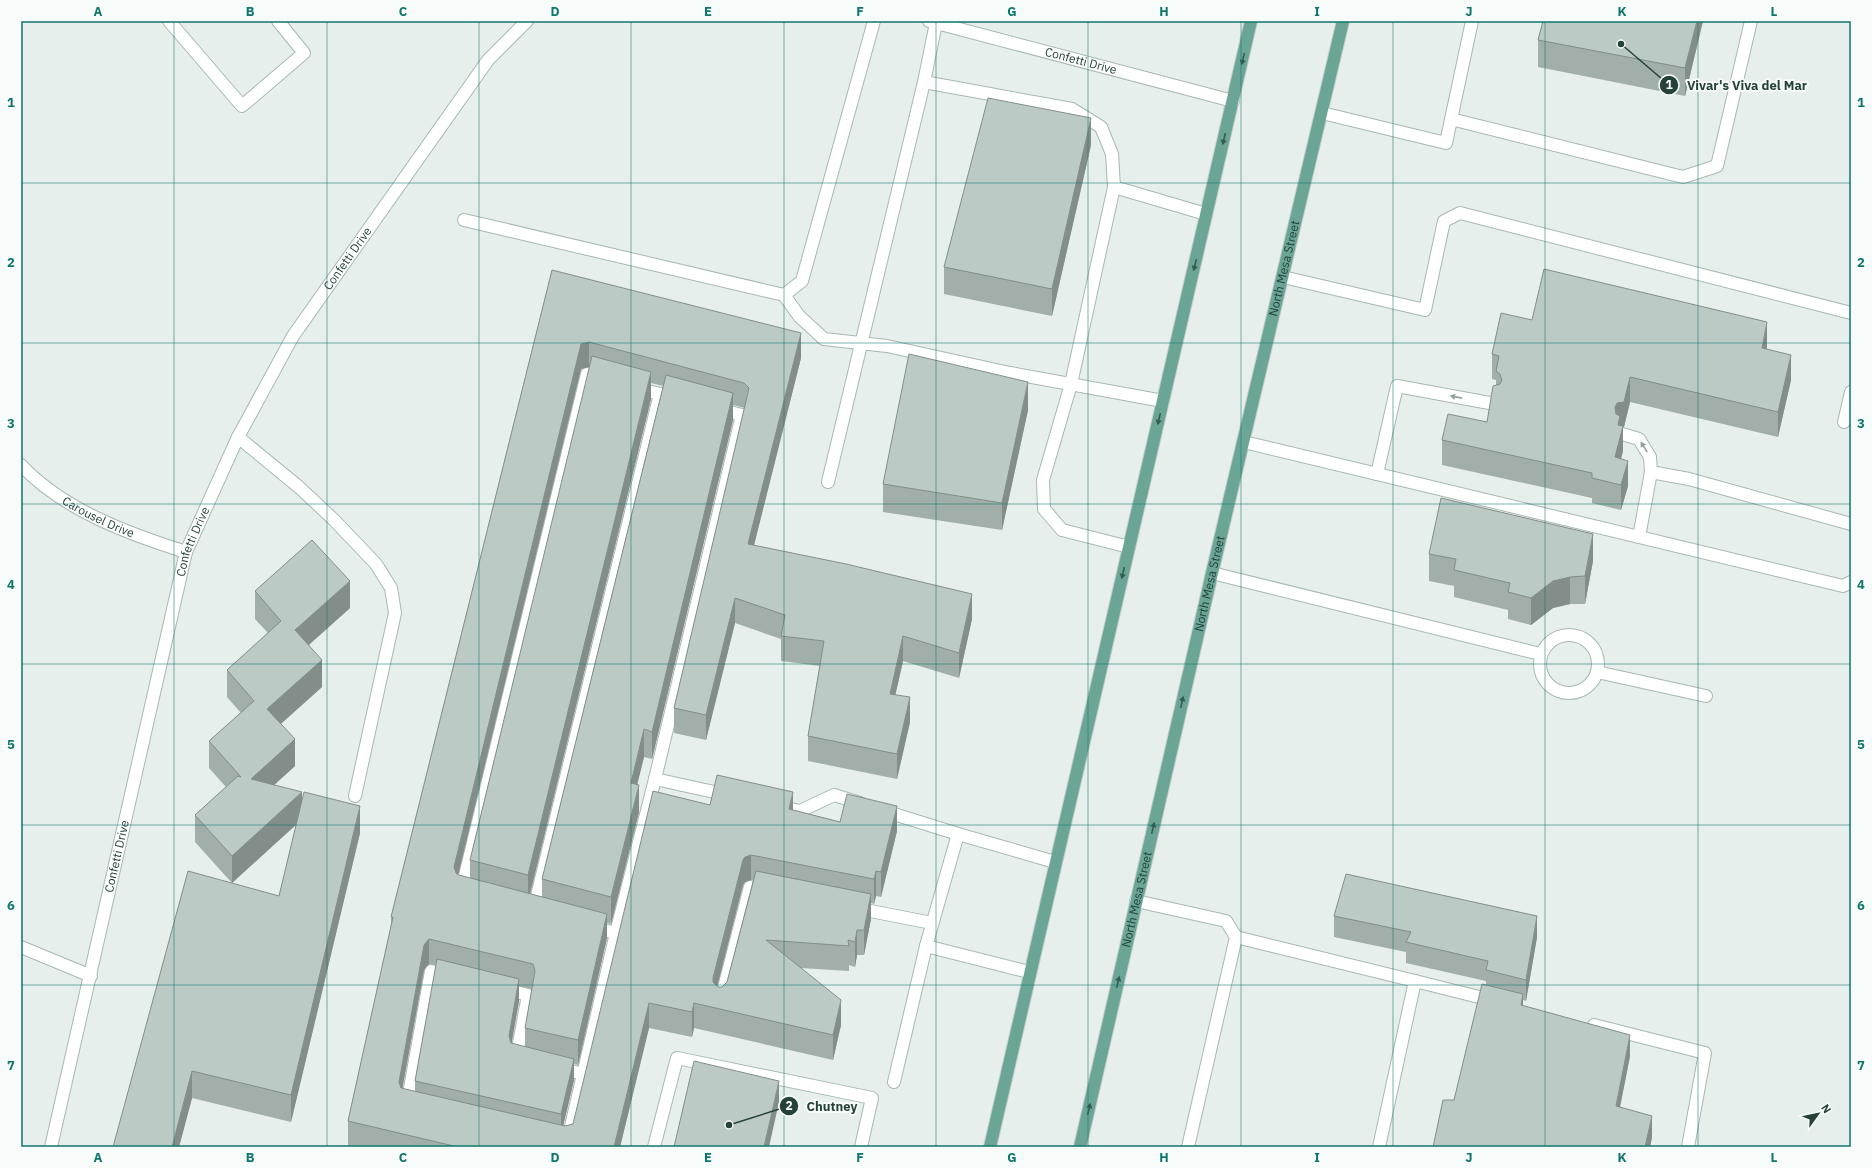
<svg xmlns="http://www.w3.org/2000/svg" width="1872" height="1168" font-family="'IBM Plex Sans',sans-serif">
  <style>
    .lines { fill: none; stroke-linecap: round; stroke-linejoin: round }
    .minor-casing { stroke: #a8b8b2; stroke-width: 14 }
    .major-casing { stroke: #c2cac8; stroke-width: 14 }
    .minor { stroke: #fff; stroke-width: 12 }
    .major { stroke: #6aa596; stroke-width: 12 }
    .wall { fill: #a1aea9; fill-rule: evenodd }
    .shaded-wall { fill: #838d89 }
    .building { fill: #bbcac4; stroke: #838d89 }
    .oneway { fill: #365b51 }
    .oneway2 { fill: #92a09c }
    .grid { fill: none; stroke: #0f766e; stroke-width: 1; stroke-opacity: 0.55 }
    .labels { text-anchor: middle; stroke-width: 4; stroke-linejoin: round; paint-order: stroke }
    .street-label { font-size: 12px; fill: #24423a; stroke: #f7fbf9 }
    .leader { fill: none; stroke: #24423a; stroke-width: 1.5 }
    .callout-dot { fill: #24423a; stroke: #f7fbf9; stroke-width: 1.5 }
    .mark-label { font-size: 12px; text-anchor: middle; font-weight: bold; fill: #fff }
    .callout-label { font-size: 13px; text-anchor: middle; font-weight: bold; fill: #24423a; stroke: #f7fbf9; stroke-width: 4; stroke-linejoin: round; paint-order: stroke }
    .neatline { fill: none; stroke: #0f766e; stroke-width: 1.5 }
    .grid-label { font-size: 13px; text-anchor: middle; font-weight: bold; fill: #0f766e }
  </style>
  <rect width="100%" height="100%" fill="#e6efeb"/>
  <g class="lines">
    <g class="minor-casing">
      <g id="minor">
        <path d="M 169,21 L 242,106 L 304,53 L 278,21"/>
        <path id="s1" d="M 929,21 L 1233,101"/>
        <path d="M 936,23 L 924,82 L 1072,109 L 1101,127 L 1112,154 L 1114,187 L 1071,384 L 1043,480 L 1044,509 L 1062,530 L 1129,547"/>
        <path d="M 1322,113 L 1446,143 L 1472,21"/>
        <path d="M 1451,119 L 1683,177 L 1717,166 L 1751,21"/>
        <path d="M 1114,187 L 1206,214"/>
        <path d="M 464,220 L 784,295 L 802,281 L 874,21"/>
        <path d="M 1283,277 L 1425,310 L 1444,221 L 1460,213 L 1851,313"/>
        <path d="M 784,295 L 799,316 L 824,339 L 887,346 L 1010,373 L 1163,401"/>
        <path d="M 636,388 L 676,398"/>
        <path d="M 717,409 L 742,415 L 655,779 L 728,795"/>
        <path d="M 1844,422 L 1851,392"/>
        <path d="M 1622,434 L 1639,439 L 1650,457 L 1651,472"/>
        <path d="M 238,437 L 300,488 L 334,520 L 376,564 L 391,588 L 395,613 L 355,796"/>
        <path d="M 1244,442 L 1843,586 L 1851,582"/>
        <path id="s2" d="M 21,465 C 63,510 129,534 186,552"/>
        <path d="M 1377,474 L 1397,386 L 1495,404"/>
        <path d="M 828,482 L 924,82"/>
        <path d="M 1639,537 L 1651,472 L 1689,479 L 1851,524"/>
        <path d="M 1212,573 L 1540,654"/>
        <circle cx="1569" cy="664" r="29"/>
        <path d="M 1597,672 L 1706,696"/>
        <path d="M 777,806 L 800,811 L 834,795 L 860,803"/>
        <path d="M 881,810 L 958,834"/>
        <path d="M 461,892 L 587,374 L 603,378"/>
        <path d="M 1136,901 L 1226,921 L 1236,937 L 1188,1147"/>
        <path d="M 855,908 L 932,923"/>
        <path d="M 533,912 L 660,394"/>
        <path d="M 616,933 L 655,779"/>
        <path d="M 1236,937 L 1415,981 L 1379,1147"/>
        <path d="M 926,946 L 1029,972"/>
        <path d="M 21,947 L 91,976"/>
        <path d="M 1415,981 L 1495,1001"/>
        <path d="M 504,989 L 528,995 L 516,1059 L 518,1059"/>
        <path d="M 721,999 L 750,887 L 766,891"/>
        <path d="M 1594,1025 L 1705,1053 L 1688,1147"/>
        <path d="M 559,1068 L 583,1074"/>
        <path d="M 894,1082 L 926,946 L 958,834 L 1055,862"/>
        <path d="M 407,1105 L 431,971 L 450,975"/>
        <path d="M 568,1139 L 616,933 L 591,927"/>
        <path id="s3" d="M 51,1147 L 186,552 L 238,437 L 293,336 L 488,60 L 527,21"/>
        <path d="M 654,1147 L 677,1058 L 872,1098 L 861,1147"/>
      </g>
    </g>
    <g class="major-casing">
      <g id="major">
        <path d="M 990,1147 L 1251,21"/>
        <path id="s4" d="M 1080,1147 L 1212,573 L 1343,21"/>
      </g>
    </g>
    <use href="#minor" class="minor"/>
    <use href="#major" class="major"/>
  </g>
  <path class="wall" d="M 1543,21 L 1703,21 L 1685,96 L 1538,67 L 1538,40 Z
    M 1091,145 L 1052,316 L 944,294 L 944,267 Z
    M 552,270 L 801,358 L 754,545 L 972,619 L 959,678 L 903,661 L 895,695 L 910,722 L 897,779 L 808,761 L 808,736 L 820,666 L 781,661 L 781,639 L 735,623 L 706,740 L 674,733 L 674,708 L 745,408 L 733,405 L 733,420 L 652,759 L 644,757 L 637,784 L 639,812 L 611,924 L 607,923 L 607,938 L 578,1065 L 574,1064 L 574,1080 L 563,1126 L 565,1126 L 573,1124 L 710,805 L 793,810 L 840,822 L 897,831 L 881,897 L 876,896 L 874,904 L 871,903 L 871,919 L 864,955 L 857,955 L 855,967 L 849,965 L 849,971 L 801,968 L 841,1025 L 833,1060 L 694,1028 L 692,1037 L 649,1028 L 620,1147 L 353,1147 L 348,1146 L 348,1121 L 391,926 L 391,917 ZM 589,367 L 590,367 L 470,860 L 470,878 L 458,875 L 581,369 ZM 651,383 L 663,386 L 542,879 L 542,897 L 530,894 L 651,399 ZM 751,880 L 753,880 L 727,982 L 722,987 L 718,987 L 717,986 L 743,885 L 745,882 ZM 429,964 L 436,965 L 415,1081 L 415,1092 L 402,1089 L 424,970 ZM 519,986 L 532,989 L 525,1028 L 525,1047 L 511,1043 L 519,1001 Z
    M 1532,320 L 1767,347 L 1767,349 L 1791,380 L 1778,437 L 1630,402 L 1624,427 L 1623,427 L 1623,451 L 1621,459 L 1628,486 L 1621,510 L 1592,503 L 1592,498 L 1442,465 L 1442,440 L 1487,422 L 1496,385 L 1496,380 L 1492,379 L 1492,354 Z
    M 1028,410 L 1002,530 L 883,512 L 883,484 Z
    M 1429,554 L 1593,561 L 1585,604 L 1570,604 L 1553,608 L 1531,625 L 1508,619 L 1508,610 L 1454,597 L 1454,586 L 1429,581 Z
    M 255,591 L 350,608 L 309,645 L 322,687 L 281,724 L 295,766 L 274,785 L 302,798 L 360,833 L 291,1122 L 192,1098 L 179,1147 L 113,1147 L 279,896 L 296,825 L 232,883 L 195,842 L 195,815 L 226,787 L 209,768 L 209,741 L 241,713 L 227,697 L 227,670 L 268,633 L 255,619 Z
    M 1334,916 L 1537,937 L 1526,1001 L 1523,1000 L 1523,1006 L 1630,1056 L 1620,1107 L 1652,1137 L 1650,1147 L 1433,1147 L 1454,1100 L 1486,985 L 1486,981 L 1406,963 L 1406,952 L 1334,937 Z"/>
  <path class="shaded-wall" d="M 1697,21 L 1703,21 L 1685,96 L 1685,68 Z
    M 1091,118 L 1091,145 L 1052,316 L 1052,289 Z
    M 1767,322 L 1767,347 L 1762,373 L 1762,348 Z
    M 801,333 L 801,358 L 748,569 L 748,544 Z
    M 589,342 L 589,367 L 581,369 L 454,892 L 454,867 L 581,344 Z
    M 1791,355 L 1791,380 L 1778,437 L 1778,412 Z
    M 651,372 L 651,399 L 528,902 L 528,875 Z
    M 1630,377 L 1630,402 L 1624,427 L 1623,427 L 1623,451 L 1615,482 L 1615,407 Z
    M 1028,382 L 1028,410 L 1002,530 L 1002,503 Z
    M 733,393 L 733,420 L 652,759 L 652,732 Z
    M 1628,461 L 1628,486 L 1621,510 L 1621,485 Z
    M 1593,534 L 1593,561 L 1585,604 L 1585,576 Z
    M 1570,577 L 1570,604 L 1553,608 L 1531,625 L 1531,598 L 1553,581 Z
    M 350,581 L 350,608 L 295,657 L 295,630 Z
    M 972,594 L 972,619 L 959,678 L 959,653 Z
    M 735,598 L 735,623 L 706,740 L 706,715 Z
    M 903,636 L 903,661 L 890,719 L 890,694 Z
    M 322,660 L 322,687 L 267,736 L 267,709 Z
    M 910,697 L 910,722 L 897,779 L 897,754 Z
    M 644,729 L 644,757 L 631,810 L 631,783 Z
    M 295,739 L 295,766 L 251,806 L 251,779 Z
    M 639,785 L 639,812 L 611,924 L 611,897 Z
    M 302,792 L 302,819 L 232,883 L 232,856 Z
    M 793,792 L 793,817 L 789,809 Z
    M 360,806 L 360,833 L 291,1122 L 291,1095 Z
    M 897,806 L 897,831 L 881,897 L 881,872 Z
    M 751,855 L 751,880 L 745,882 L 743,885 L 713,1003 L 713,978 L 743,860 L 745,857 Z
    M 876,871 L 876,896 L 874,904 L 874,879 Z
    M 871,894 L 871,919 L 864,955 L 864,930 Z
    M 607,914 L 607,938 L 578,1065 L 578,1040 Z
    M 1537,916 L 1537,937 L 1526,1001 L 1526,980 Z
    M 857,930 L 857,955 L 855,967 L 855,942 Z
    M 429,939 L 429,964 L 424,970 L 399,1107 L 399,1082 L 424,945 Z
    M 519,979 L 519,1001 L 509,1058 L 509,1036 Z
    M 1523,994 L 1523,1016 L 1521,1005 Z
    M 841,1000 L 841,1025 L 833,1060 L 833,1035 Z
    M 649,1003 L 649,1028 L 620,1147 L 614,1147 Z
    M 694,1003 L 694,1028 L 692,1037 L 692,1012 Z
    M 1630,1035 L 1630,1056 L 1616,1127 L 1616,1106 Z
    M 574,1059 L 574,1080 L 561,1135 L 561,1114 Z
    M 192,1071 L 192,1098 L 179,1147 L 172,1147 Z
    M 779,1081 L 779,1102 L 769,1147 L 764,1147 Z
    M 1652,1116 L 1652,1137 L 1650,1147 L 1645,1147 Z"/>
  <path class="building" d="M 1543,21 L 1697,21 L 1685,68 L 1538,40 Z
    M 988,98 L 1091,118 L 1052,289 L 944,267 Z
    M 1544,269 L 1767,322 L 1762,348 L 1791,355 L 1778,412 L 1630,377 L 1624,402 L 1617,403 L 1615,407 L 1616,414 L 1620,416 L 1618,425 L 1623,426 L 1615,457 L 1628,461 L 1621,485 L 1592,478 L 1592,473 L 1442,440 L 1448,414 L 1487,422 L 1493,386 L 1500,384 L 1502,380 L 1500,374 L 1496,371 L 1499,356 L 1492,354 L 1501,313 L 1532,320 Z
    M 552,270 L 801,333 L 748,544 L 846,564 L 972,594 L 959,653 L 903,636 L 890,694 L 910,697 L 897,754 L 808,736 L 824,641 L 781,636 L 785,615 L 735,598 L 706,715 L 674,708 L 749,388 L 744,383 L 589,342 L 581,344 L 454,867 L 456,873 L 459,875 L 607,914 L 578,1040 L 525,1028 L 535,971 L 533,964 L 429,939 L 424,945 L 399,1082 L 401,1088 L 565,1126 L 573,1124 L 653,791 L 710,805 L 717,775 L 793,792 L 789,809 L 840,822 L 847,794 L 897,806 L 881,872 L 876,871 L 874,879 L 751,855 L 745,857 L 743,860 L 713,978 L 713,982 L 718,987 L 722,987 L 727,982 L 756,871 L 871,894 L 864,930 L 857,930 L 855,942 L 848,940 L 849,946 L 766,940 L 841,1000 L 833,1035 L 694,1003 L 692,1012 L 649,1003 L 614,1147 L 458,1147 L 348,1121 L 393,917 L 391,917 Z
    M 909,354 L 1028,382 L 1002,503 L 883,484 Z
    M 592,356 L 651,372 L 528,875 L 470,860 Z
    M 666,375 L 733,393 L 652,732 L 644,729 L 631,783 L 639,785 L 611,897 L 542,879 Z
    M 1441,498 L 1593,534 L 1585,576 L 1570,577 L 1553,581 L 1531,598 L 1508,592 L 1510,583 L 1454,570 L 1456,559 L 1429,554 Z
    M 312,540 L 350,581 L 295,630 L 322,660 L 267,709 L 295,739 L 251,779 L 302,792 L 232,856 L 195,815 L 238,776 L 241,777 L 209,741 L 254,701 L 227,670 L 281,621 L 255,591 Z
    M 304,792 L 360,806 L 291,1095 L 192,1071 L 172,1147 L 113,1147 L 188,871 L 279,896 Z
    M 1346,874 L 1537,916 L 1526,980 L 1486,970 L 1488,961 L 1406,942 L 1411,932 L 1334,916 Z
    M 437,959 L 519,979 L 509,1036 L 511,1043 L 574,1059 L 561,1114 L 415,1081 Z
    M 1482,984 L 1523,994 L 1521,1005 L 1630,1035 L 1616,1106 L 1652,1116 L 1645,1147 L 1433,1147 L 1443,1100 L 1454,1100 Z
    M 694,1061 L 779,1081 L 764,1147 L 674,1147 Z"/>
  <defs><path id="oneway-solid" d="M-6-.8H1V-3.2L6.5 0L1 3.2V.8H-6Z"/></defs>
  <g class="oneway">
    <use href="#oneway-solid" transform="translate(1243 59) rotate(103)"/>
    <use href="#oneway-solid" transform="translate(1224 139) rotate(103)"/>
    <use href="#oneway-solid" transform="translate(1195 265) rotate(103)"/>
    <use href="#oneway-solid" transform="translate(1159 419) rotate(103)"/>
    <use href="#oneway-solid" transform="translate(1123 573) rotate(103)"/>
    <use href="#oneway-solid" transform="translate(1182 702) rotate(-77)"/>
    <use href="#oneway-solid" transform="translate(1153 828) rotate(-77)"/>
    <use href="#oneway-solid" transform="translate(1118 982) rotate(-77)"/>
    <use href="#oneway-solid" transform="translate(1089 1109) rotate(-77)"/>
  </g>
  <g class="oneway2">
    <use href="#oneway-solid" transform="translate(1456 397) rotate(-169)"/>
    <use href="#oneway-solid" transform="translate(1644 447) rotate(-122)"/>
  </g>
  <path class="grid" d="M 174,21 L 174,1147M 327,21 L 327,1147M 479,21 L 479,1147M 631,21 L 631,1147M 784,21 L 784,1147M 936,21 L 936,1147M 1088,21 L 1088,1147M 1241,21 L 1241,1147M 1393,21 L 1393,1147M 1545,21 L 1545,1147M 1698,21 L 1698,1147M 21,183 L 1851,183M 21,343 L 1851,343M 21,504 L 1851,504M 21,664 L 1851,664M 21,825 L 1851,825M 21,985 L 1851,985"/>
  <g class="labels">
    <g class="street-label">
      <text dy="4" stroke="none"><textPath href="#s1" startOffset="157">Confetti Drive</textPath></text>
      <text dy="4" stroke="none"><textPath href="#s3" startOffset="946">Confetti Drive</textPath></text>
      <text dy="4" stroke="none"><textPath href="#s4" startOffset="902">North Mesa Street</textPath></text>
      <text dy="4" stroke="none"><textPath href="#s2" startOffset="94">Carousel Drive</textPath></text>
      <text dy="4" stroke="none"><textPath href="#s3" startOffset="622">Confetti Drive</textPath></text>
      <text dy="4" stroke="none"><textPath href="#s4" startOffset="578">North Mesa Street</textPath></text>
      <text dy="4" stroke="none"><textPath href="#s3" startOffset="298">Confetti Drive</textPath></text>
      <text dy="4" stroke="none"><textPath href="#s4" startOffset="254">North Mesa Street</textPath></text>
    </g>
  </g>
  <path class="leader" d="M1621 44L1669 85M729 1125L789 1106"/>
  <g class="callout-dot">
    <circle cx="1621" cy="44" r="4"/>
    <circle cx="729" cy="1125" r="4"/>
    <circle cx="1669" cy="85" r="10"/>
    <circle cx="789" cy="1106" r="10"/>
  </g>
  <g class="mark-label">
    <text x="1669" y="89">1</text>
    <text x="789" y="1110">2</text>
  </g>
  <g class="callout-label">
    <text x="1747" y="90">Vivar's Viva del Mar</text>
    <text x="832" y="1111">Chutney</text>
  </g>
  <rect width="1872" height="1168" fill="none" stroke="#f7fbf9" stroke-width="44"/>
  <g transform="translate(1818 1114) rotate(57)" stroke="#f7fbf9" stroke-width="3" paint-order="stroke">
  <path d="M0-3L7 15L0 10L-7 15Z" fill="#24423a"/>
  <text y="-6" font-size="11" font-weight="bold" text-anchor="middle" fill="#24423a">N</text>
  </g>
  <rect x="22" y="22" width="1828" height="1124" class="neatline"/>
  <g class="grid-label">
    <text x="98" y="16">A</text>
    <text x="250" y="16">B</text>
    <text x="403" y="16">C</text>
    <text x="555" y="16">D</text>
    <text x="708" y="16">E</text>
    <text x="860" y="16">F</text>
    <text x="1012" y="16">G</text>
    <text x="1164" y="16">H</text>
    <text x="1317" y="16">I</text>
    <text x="1469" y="16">J</text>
    <text x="1622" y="16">K</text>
    <text x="1774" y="16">L</text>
    <text x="11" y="107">1</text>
    <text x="1861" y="107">1</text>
    <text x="11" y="267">2</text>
    <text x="1861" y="267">2</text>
    <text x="11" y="428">3</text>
    <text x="1861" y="428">3</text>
    <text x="11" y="589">4</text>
    <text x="1861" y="589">4</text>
    <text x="11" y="749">5</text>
    <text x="1861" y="749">5</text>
    <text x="11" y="910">6</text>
    <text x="1861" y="910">6</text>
    <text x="11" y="1070">7</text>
    <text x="1861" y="1070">7</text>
    <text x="98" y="1162">A</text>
    <text x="250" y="1162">B</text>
    <text x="403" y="1162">C</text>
    <text x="555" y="1162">D</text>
    <text x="708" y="1162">E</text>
    <text x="860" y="1162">F</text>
    <text x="1012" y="1162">G</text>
    <text x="1164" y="1162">H</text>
    <text x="1317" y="1162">I</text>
    <text x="1469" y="1162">J</text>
    <text x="1622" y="1162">K</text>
    <text x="1774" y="1162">L</text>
  </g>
</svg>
